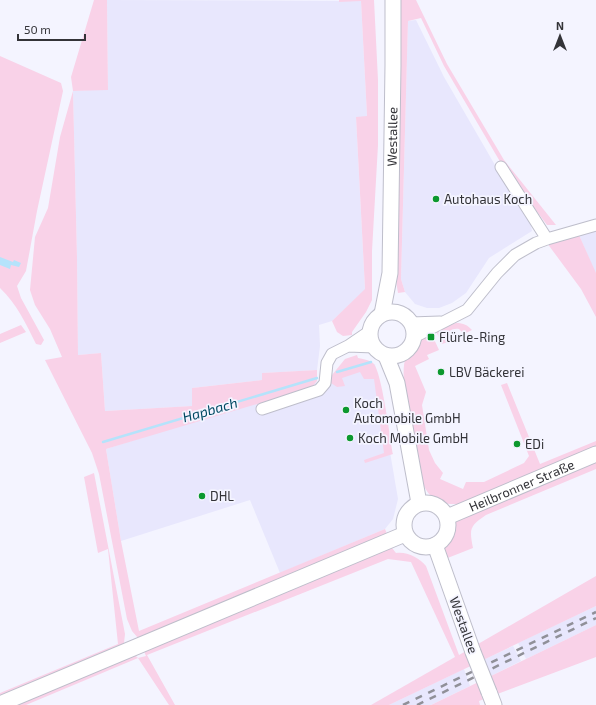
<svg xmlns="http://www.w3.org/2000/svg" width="596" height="705" font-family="'Exo 2',sans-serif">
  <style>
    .built { fill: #e8e7fd }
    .green { fill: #f9d2e8 }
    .water { fill: #b5e3fb }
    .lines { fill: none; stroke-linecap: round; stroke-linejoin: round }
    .stream { stroke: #b5e3fb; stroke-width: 2.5 }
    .street-casing { stroke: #bebecb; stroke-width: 13 }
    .secondary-casing { stroke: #bebecb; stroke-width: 17 }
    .street { stroke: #fff; stroke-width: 11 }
    .secondary { stroke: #fff; stroke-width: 15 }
    .rail { stroke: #909098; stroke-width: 2.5; stroke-dasharray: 7 7; stroke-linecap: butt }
    .secondary-bridge-casing { stroke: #bebecb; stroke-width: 17; stroke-linecap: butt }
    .secondary-bridge { stroke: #fff; stroke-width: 15 }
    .poi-dot { fill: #0c982e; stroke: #f4f4ff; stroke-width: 1.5 }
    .labels { text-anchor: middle; stroke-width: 3.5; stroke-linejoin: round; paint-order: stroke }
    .street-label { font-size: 13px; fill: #333338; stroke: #f4f4ff }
    .poi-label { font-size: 13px; fill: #333338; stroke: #f4f4ff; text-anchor: start }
    .water-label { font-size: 14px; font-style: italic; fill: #004963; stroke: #f4f4ff }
  </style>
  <rect width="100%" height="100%" fill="#f4f4ff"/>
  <path class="built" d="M 107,0 L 361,1 L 367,117 L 356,117 L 365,290 L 332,321 L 319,325 L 320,346 L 317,370 L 263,373 L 263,380 L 192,388 L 193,406 L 105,411 L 101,353 L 78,355 L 77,257 L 73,91 L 108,89 Z
    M 416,20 L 444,77 L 521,210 L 530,221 L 532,231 L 489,258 L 466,293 L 452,303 L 439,308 L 427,308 L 415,304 L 405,292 L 401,279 L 408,21 Z
    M 596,231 L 596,275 L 579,235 Z
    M 375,364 L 398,499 L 393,519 L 385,529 L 280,573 L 250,500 L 121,541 L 106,449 Z
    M 596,606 L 596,625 L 526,659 L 518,643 Z
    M 513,646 L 521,661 L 489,677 L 483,660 Z
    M 464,669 L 470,686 L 431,705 L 389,705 Z"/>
  <path class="green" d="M 94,0 L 107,0 L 108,90 L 73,91 L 77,257 L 78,355 L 101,353 L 105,411 L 192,406 L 192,388 L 262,380 L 262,373 L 317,370 L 317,381 L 311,388 L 106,449 L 121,541 L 139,631 L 385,529 L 387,534 L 147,637 L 138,638 L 132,631 L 127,619 L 99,474 L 92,453 L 45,360 L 62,357 L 50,329 L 35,305 L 30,290 L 35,237 L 48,208 L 60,137 L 73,91 L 71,77 Z
    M 339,0 L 374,0 L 378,80 L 378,145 L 372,251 L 372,300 L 366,312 L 352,332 L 352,335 L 343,336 L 337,332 L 332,321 L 365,289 L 356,117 L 367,116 L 361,1 L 339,2 Z
    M 399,0 L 416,0 L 447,64 L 504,160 L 556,225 L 547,225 L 502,165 L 444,66 L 421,18 L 408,21 L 401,279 L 405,292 L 398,293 L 394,269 Z
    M 0,56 L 61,83 L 63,91 L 37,211 L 26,271 L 17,286 L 21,298 L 44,340 L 41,345 L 36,344 C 26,324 17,304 0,288 Z
    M 579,235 L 596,273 L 596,317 L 581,289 L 547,243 Z
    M 456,323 C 464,323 467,325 472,330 L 464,334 L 459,329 C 450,328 446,333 448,342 L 442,344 L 436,331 Z
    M 21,325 L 26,332 L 0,343 L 0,334 Z
    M 426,335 L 429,340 L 433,337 L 439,350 L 427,355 L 429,359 L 415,366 L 426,392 L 422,405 L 429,450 L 435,463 L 443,473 L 440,479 L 463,489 L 466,482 L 484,482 L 524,463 L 529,456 L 501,385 L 507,383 L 540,464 L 596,441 L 596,449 L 458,504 C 435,505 427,496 420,476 C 416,455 397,374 406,358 C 408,354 413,352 415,349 C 419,343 421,340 426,335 Z
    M 357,355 L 358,358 C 363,359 369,360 373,363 C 382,371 390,439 393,454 L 365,463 L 364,460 L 384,453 L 374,379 L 364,379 L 360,372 L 342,378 L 345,386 L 337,387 L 331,383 L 332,375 L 345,359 Z
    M 596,454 L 596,469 L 486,515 C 470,526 469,528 473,548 L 440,561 L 435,545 C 446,538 449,530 447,517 Z
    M 94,473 L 125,634 L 124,643 L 116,650 L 0,699 L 0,693 L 118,644 L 108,549 L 98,553 L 84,477 Z
    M 392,548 L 396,553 C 406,551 420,558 426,566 L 459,655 L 596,576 L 596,606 L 389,705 L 371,705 L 455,657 L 411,562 L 388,559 L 147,655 L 175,705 L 169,705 L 138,658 L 26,705 L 8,705 L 133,653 L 138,658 L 146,656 L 143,649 L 274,594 Z
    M 596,625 L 596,657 L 479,701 L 480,705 L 431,705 Z"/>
  <path class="water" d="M 0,257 L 13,262 L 14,260 L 21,263 L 19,267 L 11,265 L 10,269 L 0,265 Z"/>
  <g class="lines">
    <path class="stream" d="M 337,372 L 371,362
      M 103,442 L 317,378"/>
    <g class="street-casing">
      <path id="street" d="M 501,167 L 547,239
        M 411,323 L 440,322
        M 414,337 L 467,310 L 497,273 L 515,255 L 536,243 L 547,239 L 596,225
        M 348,346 L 374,347
        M 262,409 L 319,390 L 325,383 L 327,363 L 332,354 L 348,346 L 370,331"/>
    </g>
    <g class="secondary-casing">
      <g id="secondary">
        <circle cx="392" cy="334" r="22"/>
        <path id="s1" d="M 382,314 L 390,273 L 393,65 L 393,0"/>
        <path d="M 386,356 L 397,383 L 419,503"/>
        <circle cx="426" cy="525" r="22"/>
        <path id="s2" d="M 447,517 L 596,454"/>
        <path d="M 435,545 L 473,652"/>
        <path d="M 489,692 L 494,705"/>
        <path d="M 0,704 L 405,534"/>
      </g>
    </g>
    <use href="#street" class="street"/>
    <use href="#secondary" class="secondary"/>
    <path class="rail" d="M 403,705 L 596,612
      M 417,705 L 596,618"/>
    <g class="secondary-bridge-casing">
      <path id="secondary-bridge" d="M 473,652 L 489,692"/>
    </g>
    <use href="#secondary-bridge" class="secondary-bridge"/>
  </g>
  <g class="poi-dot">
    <circle cx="436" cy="199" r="4"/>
    <rect x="427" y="333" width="8" height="8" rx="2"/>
    <circle cx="441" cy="372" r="4"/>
    <circle cx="346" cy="410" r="4"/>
    <circle cx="350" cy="438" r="4"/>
    <circle cx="517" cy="444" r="4"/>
    <circle cx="202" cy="496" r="4"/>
  </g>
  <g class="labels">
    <g class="street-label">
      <text dy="5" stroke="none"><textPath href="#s1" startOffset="178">Westallee</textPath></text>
      <text dy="5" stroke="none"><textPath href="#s2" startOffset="81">Heilbronner Straße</textPath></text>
      <text transform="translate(464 625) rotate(70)" y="5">Westallee</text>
    </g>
    <g class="poi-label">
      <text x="444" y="204">Autohaus Koch</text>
      <text x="439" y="342">Flürle-Ring</text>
      <text x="449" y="377">LBV Bäckerei</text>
      <text x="354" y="408">Koch<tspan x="354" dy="15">Automobile GmbH</tspan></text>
      <text x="358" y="443">Koch Mobile GmbH</text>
      <text x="525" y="449">EDi</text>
      <text x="210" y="501">DHL</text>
    </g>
    <g class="water-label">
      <text transform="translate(210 410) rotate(-16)" y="5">Hapbach</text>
    </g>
  </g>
  <g transform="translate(560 36)" stroke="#f4f4ff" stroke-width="3" paint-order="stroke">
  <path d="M0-3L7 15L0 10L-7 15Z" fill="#333338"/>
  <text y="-6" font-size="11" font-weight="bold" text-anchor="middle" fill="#333338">N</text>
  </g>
  <path d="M18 34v6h67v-6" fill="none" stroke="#333338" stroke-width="2"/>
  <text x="24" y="34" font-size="12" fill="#333338" stroke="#f4f4ff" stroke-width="3" paint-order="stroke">50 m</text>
</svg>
